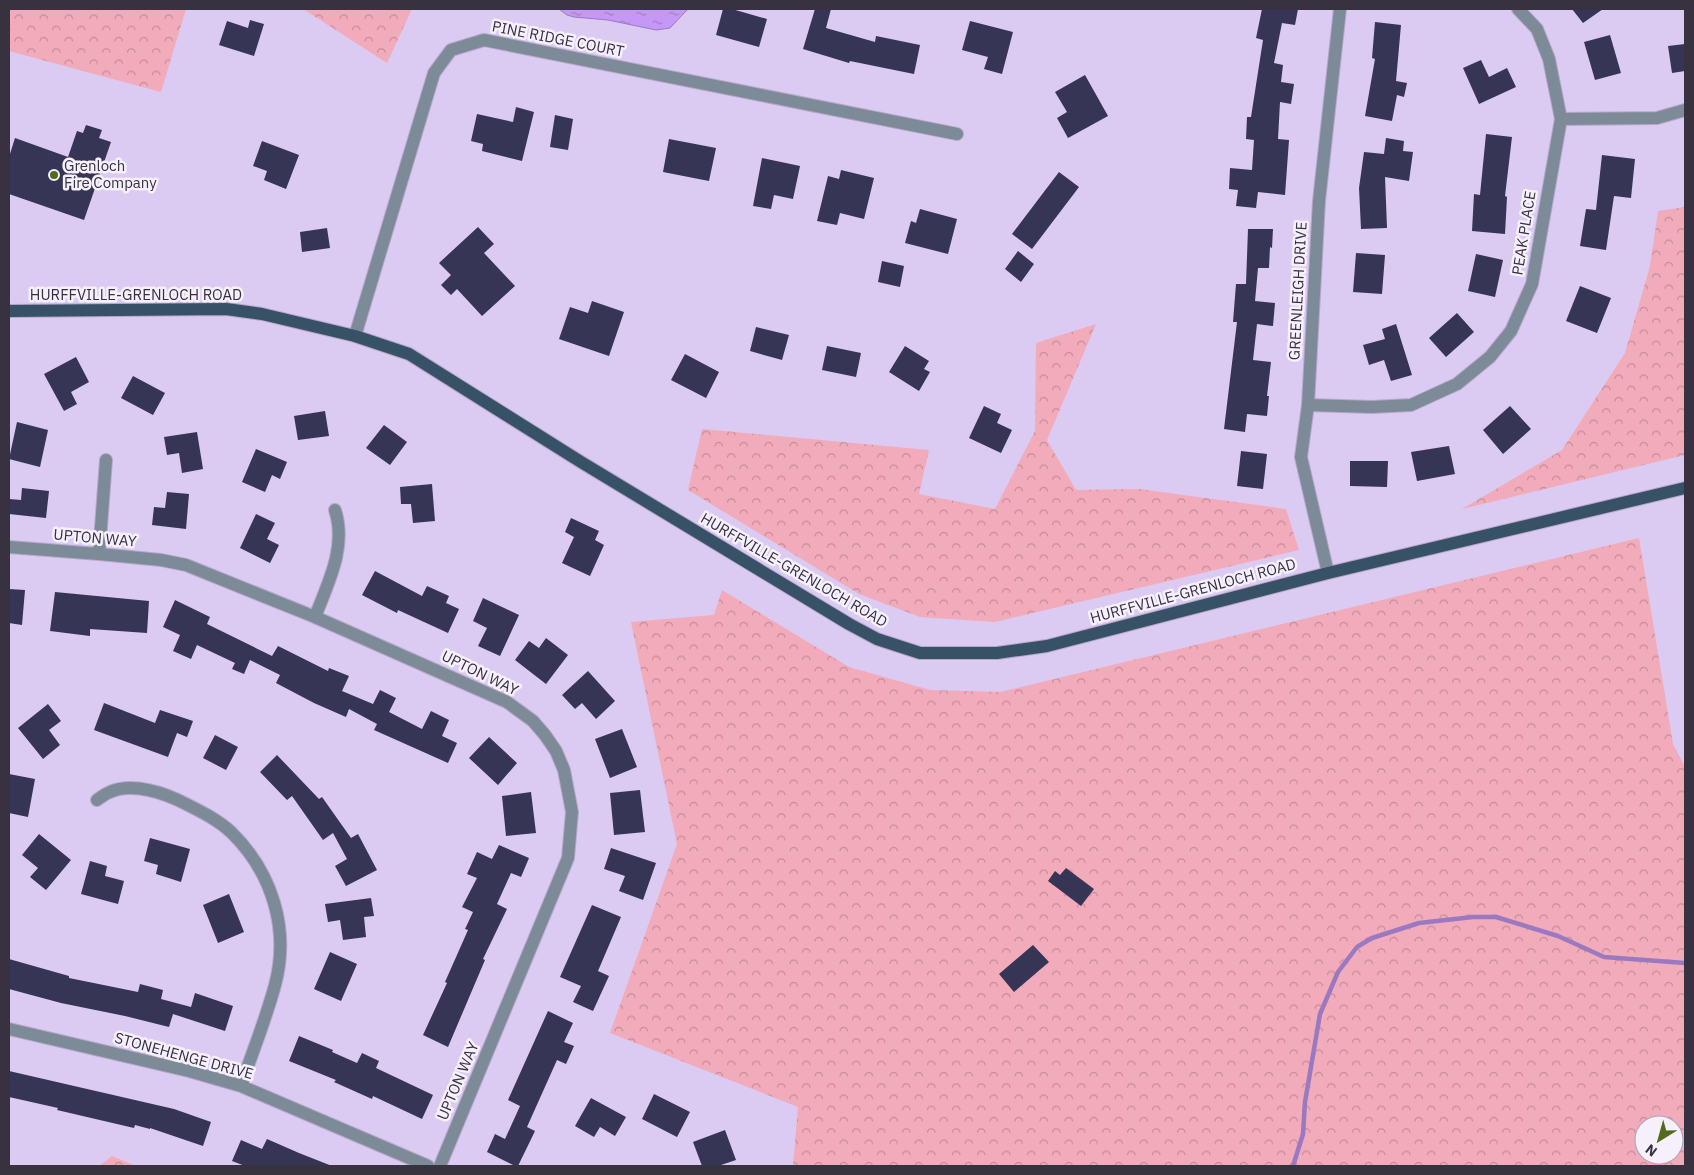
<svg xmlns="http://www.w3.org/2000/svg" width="1694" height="1175" font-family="'IBM Plex Sans',sans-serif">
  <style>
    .forest { fill: url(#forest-crowns); fill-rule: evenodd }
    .water { fill: url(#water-ripples); stroke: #9b79c1 }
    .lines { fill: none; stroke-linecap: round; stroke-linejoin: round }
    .stream { stroke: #9b79c1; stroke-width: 4.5 }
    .building { fill: #363555 }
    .minor-casing { stroke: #b7a8ca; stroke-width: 14 }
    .major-casing { stroke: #b7a8ca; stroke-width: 14 }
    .minor { stroke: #7d8b98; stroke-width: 12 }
    .major { stroke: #375167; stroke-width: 12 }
    .poi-dot { fill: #536b1b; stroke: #f6f0fd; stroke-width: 2 }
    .labels { text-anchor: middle; stroke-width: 5; stroke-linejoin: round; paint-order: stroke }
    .street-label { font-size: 15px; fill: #383140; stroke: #f6f0fd }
    .poi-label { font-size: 15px; fill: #383140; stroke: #f6f0fd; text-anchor: start }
  </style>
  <defs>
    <pattern id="forest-crowns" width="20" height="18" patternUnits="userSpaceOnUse" patternTransform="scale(1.25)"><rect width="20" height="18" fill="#f2abba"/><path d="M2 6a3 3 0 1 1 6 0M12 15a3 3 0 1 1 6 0" fill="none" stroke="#c58c99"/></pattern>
    <pattern id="water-ripples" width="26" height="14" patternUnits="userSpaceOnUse" patternTransform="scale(1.25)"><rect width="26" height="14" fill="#c598f8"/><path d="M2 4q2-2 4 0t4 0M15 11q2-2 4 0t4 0" fill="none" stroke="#a17dca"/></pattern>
  </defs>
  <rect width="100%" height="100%" fill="#dbcaf1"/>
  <path class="forest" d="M 9,9 L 186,9 L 161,92 L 9,51 Z
    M 303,9 L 412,9 L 387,63 Z
    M 1685,207 L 1685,455 L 1462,509 L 1562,450 L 1625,353 L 1650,266 L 1658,211 Z
    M 1096,324 L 1047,440 L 1076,490 L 1139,489 L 1286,509 L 1299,550 L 995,622 L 920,617 L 859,594 L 688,490 L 702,429 L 929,450 L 919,494 L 995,509 L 1035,431 L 1036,343 Z
    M 1639,538 L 1673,744 L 1685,767 L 1685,1166 L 793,1166 L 798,1107 L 610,1033 L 677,844 L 631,622 L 714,615 L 722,590 L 849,667 L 930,690 L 1000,692 ZM 1644,1125 L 1674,1125 L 1674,1155 L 1644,1155 Z
    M 112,1156 L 136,1166 L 99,1166 Z"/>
  <path class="water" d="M 559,9 L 688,9 L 670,28 L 656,30 L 608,20 L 574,17 L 567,15 Z"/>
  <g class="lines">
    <path class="stream" d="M 1293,1166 L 1303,1134 L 1305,1102 L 1320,1014 L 1338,972 L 1357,947 L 1372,938 L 1419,923 L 1473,917 L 1496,917 L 1558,936 L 1604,957 L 1685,963"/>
  </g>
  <path class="building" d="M 723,9 L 732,9 L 767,19 L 759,47 L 716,35 Z
    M 815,9 L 831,9 L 826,28 L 875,42 L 876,36 L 920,45 L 914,74 L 850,61 L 849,63 L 803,49 Z
    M 1262,9 L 1298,9 L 1295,25 L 1282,23 L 1274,63 L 1283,65 L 1281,82 L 1294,84 L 1291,104 L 1280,102 L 1278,139 L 1289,140 L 1285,195 L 1258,192 L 1256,208 L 1236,206 L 1238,190 L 1229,189 L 1230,168 L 1252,170 L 1254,140 L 1246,139 L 1247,117 L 1251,117 L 1263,40 L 1256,38 Z
    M 1572,9 L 1603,9 L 1583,23 Z
    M 250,20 L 264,24 L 254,56 L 219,45 L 227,21 L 248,28 Z
    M 970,21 L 1013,32 L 1002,74 L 984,69 L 988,57 L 962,50 Z
    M 1375,22 L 1401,25 L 1396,81 L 1407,83 L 1404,97 L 1397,95 L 1392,121 L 1365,116 L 1375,59 L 1372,58 Z
    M 1610,35 L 1621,73 L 1595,80 L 1584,42 Z
    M 1685,44 L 1685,71 L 1672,73 L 1668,46 Z
    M 1481,60 L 1489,77 L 1507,68 L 1516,87 L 1479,104 L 1463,68 Z
    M 1085,75 L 1108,116 L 1068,138 L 1057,118 L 1067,112 L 1055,92 Z
    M 516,107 L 534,112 L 522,161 L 482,151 L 483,144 L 471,141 L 477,114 L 513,122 Z
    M 555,115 L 573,119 L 568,150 L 550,147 Z
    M 86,125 L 102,130 L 99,138 L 111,142 L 84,220 L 9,194 L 9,157 L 15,138 L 68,157 L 77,131 L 83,133 Z
    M 1486,134 L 1512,137 L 1505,196 L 1507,197 L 1505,234 L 1472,231 L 1474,194 L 1480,195 Z
    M 1386,138 L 1404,141 L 1403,151 L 1413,152 L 1409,181 L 1385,177 L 1387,228 L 1361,229 L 1359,188 L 1364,152 L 1384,154 Z
    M 669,139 L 716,148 L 709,181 L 663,172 Z
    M 262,141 L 299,155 L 286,189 L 264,180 L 267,171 L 253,166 Z
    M 1602,155 L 1635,159 L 1631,198 L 1614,196 L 1606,250 L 1580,246 L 1586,209 L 1596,210 Z
    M 762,158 L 800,166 L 793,199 L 774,195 L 771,209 L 753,206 Z
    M 841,170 L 874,178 L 864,219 L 840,213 L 837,225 L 817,221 L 828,176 L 839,179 Z
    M 1059,172 L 1079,187 L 1032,249 L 1012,234 Z
    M 920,209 L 957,219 L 948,254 L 905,243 L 911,221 L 916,223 Z
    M 478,227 L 494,244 L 484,253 L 515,286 L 482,316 L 457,289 L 451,295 L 441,285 L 451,275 L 439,263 Z
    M 327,228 L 330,248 L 302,252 L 300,232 Z
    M 1248,229 L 1273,229 L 1272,248 L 1270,247 L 1269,268 L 1258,268 L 1255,301 L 1275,303 L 1273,326 L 1257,324 L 1253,360 L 1271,362 L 1267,396 L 1269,396 L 1267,416 L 1247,414 L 1245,432 L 1224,429 L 1237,322 L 1233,322 L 1236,284 L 1246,284 Z
    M 1018,251 L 1034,264 L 1021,282 L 1005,269 Z
    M 1356,253 L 1385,255 L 1382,294 L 1353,292 Z
    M 1476,254 L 1503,260 L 1495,297 L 1468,291 Z
    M 882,261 L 904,266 L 900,287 L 878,282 Z
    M 1580,286 L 1611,298 L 1597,333 L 1566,321 Z
    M 592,301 L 624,312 L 609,356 L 559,339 L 570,307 L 588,313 Z
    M 1457,313 L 1474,332 L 1446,357 L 1429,338 Z
    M 1396,324 L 1412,375 L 1391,381 L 1384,360 L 1369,365 L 1363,345 L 1385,339 L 1382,329 Z
    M 756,327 L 789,335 L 782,360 L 750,351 Z
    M 827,346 L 861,353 L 856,377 L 822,370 Z
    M 905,346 L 929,361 L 924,369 L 930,372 L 919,391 L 889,372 Z
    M 685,354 L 719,372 L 706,398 L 671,380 Z
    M 76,357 L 89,382 L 71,392 L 77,404 L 64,411 L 44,374 Z
    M 133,376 L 165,393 L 153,415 L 121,398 Z
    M 984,406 L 1001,414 L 997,423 L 1012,430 L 1001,453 L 969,438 Z
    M 1510,406 L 1531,429 L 1503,454 L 1483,430 Z
    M 325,411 L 329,436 L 298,440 L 294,416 Z
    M 17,422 L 48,430 L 40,467 L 9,459 Z
    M 384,425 L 407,442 L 390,465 L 366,448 Z
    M 197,432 L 203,469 L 182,473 L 179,453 L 167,455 L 164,437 Z
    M 1449,446 L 1455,474 L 1417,481 L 1411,452 Z
    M 256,449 L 287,462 L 280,479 L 272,475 L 265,492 L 242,482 Z
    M 1241,451 L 1267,454 L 1263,489 L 1237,486 Z
    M 1350,461 L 1388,461 L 1387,487 L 1350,486 Z
    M 432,484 L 435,521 L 413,523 L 411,504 L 401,504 L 400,487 Z
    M 22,488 L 49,491 L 46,518 L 9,514 L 9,499 L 21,500 Z
    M 167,492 L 189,494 L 186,529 L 152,525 L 154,507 L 165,508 Z
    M 256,514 L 275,523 L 267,539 L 279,545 L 270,563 L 240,548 Z
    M 571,518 L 599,531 L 595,540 L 604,545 L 590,576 L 562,563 L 574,537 L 565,532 Z
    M 375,571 L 422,596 L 427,586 L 449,596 L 446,603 L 459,609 L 448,633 L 398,610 L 397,613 L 362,595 Z
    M 9,589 L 25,590 L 22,625 L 9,623 Z
    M 55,592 L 149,601 L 147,633 L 90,629 L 90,636 L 50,631 Z
    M 483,598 L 519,615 L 500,656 L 478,646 L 487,628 L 473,621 Z
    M 175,600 L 210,617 L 207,624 L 272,656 L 278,646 L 328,671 L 329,668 L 349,676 L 342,691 L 373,704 L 380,690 L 396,698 L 389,712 L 422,729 L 431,711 L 449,720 L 442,736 L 457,743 L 448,763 L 374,730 L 377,724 L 349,709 L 346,717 L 314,703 L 276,683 L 280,675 L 250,660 L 244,674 L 232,669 L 235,663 L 197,645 L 191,659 L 173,651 L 180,635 L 163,627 Z
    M 546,638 L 568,655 L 546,684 L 515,660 L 529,641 L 539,648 Z
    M 588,671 L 615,701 L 596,719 L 582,703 L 575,709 L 562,695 Z
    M 104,703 L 155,723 L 160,710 L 193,721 L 187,737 L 177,733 L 168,757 L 94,730 Z
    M 48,704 L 61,721 L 49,730 L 60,745 L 43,759 L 18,728 Z
    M 622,729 L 637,767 L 610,778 L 595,739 Z
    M 215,735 L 238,747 L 226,770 L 203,758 Z
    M 489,737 L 517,763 L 498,785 L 469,758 Z
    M 277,755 L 319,799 L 322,797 L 351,838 L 358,834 L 377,870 L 346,886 L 335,866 L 347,859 L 333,833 L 323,840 L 292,796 L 287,800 L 260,772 Z
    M 9,774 L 35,779 L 28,817 L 9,813 Z
    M 640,790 L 645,832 L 614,835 L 610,793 Z
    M 531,792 L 536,833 L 506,836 L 502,796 Z
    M 39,834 L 71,860 L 46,890 L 30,877 L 38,868 L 22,855 Z
    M 150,838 L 190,849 L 181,882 L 156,874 L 158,865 L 144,861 Z
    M 499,845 L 529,858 L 521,877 L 511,873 L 497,904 L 507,909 L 483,959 L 485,960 L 448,1047 L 423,1035 L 447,983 L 445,982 L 468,930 L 465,929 L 473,912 L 462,907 L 477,878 L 467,874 L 477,852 L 492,859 Z
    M 611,848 L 656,863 L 643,900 L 619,891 L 625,876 L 604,869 Z
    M 90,861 L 107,866 L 105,876 L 124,881 L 118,904 L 81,894 Z
    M 1066,868 L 1094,889 L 1081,906 L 1048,881 L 1055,871 L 1060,875 Z
    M 229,894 L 244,932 L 218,943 L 203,905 Z
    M 371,898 L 374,916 L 364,917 L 366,937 L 343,940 L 340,920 L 328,922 L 325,904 Z
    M 592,905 L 621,917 L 598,971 L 609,976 L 593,1011 L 573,1002 L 581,986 L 560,977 Z
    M 1033,945 L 1049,962 L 1014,992 L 999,974 Z
    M 330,952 L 357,964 L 341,1001 L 314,989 Z
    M 9,959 L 69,976 L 69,978 L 138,992 L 140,984 L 163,990 L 161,999 L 191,1007 L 195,993 L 233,1006 L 225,1031 L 173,1014 L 169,1027 L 125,1016 L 61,1003 L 9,989 Z
    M 548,1011 L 573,1023 L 564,1042 L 574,1046 L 566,1064 L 557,1060 L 527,1127 L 535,1131 L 518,1166 L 515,1166 L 487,1152 L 495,1134 L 505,1139 L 520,1106 L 508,1100 Z
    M 299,1036 L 333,1050 L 332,1052 L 357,1063 L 362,1053 L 379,1061 L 376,1068 L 433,1095 L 422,1119 L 373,1096 L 372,1099 L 334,1082 L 336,1080 L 289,1061 Z
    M 9,1071 L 174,1109 L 211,1122 L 203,1146 L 150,1128 L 150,1129 L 135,1125 L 134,1128 L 57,1110 L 58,1108 L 9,1097 Z
    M 654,1094 L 690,1112 L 677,1137 L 642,1119 Z
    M 591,1098 L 626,1117 L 615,1136 L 600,1127 L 594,1137 L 575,1126 Z
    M 725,1130 L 736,1160 L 718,1166 L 702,1166 L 693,1142 Z
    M 267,1139 L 299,1153 L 332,1166 L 245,1166 L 232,1161 L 241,1140 L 262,1149 Z"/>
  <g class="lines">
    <g class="minor-casing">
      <path id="minor" d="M 1561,119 L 1657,118 L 1685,110
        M 355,336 L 434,73 L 451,50 L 484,40 L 957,134
        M 1308,405 L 1372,407 L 1411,405 L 1457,384 L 1490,357 L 1511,331 L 1532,284 L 1561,119 L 1549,59 L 1537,29 L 1518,9
        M 9,547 L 99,554 L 161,560 L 186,565 L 315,617 L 507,702 L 533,721 L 545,735 L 556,751 L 564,770 L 572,812 L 568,858 L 440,1166
        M 99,554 L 106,460
        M 1328,573 L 1301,457 L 1308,405 L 1319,201 L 1340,9
        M 315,617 C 328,583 347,547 335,510
        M 97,800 C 101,797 105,794 110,792 C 133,782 165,793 186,804 C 202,812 218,820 231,832 C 272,872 290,929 275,985 C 266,1019 252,1053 241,1086
        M 9,1029 L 189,1071 L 241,1086 L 428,1166"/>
    </g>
    <g class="major-casing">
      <path id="major" d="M 9,311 L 226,309 L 262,314 L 355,336 L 409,354 L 581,462 L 849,624 L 877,639 L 920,653 L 997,653 L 1047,646 L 1328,573 L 1685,488"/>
    </g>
    <use href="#minor" class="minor"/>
    <use href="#major" class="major"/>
  </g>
  <circle class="poi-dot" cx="54" cy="175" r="5"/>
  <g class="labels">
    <g class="street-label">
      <text transform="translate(558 39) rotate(11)" y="5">PINE RIDGE COURT</text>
      <text transform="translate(1524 233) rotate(-81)" y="5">PEAK PLACE</text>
      <text transform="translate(1298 291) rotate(-87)" y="5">GREENLEIGH DRIVE</text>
      <text x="136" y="300">HURFFVILLE-GRENLOCH ROAD</text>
      <text transform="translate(95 538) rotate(5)" y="5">UPTON WAY</text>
      <text transform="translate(794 570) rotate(30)" y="5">HURFFVILLE-GRENLOCH ROAD</text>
      <text transform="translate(1193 591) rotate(-15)" y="5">HURFFVILLE-GRENLOCH ROAD</text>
      <text transform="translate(480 673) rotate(26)" y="5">UPTON WAY</text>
      <text transform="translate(184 1056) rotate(15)" y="5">STONEHENGE DRIVE</text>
      <text transform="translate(458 1081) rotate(-67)" y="5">UPTON WAY</text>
    </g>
    <g class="poi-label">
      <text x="64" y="171">Grenloch<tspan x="64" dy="17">Fire Company</tspan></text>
    </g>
  </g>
  <rect width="1694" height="1175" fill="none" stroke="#383140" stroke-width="20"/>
  <g transform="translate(1659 1140) rotate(217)"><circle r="24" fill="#f6f0fd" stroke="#aaa4b1"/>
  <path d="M0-4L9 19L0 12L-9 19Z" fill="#536b1b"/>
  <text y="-8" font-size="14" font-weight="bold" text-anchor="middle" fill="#383140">N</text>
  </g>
</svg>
